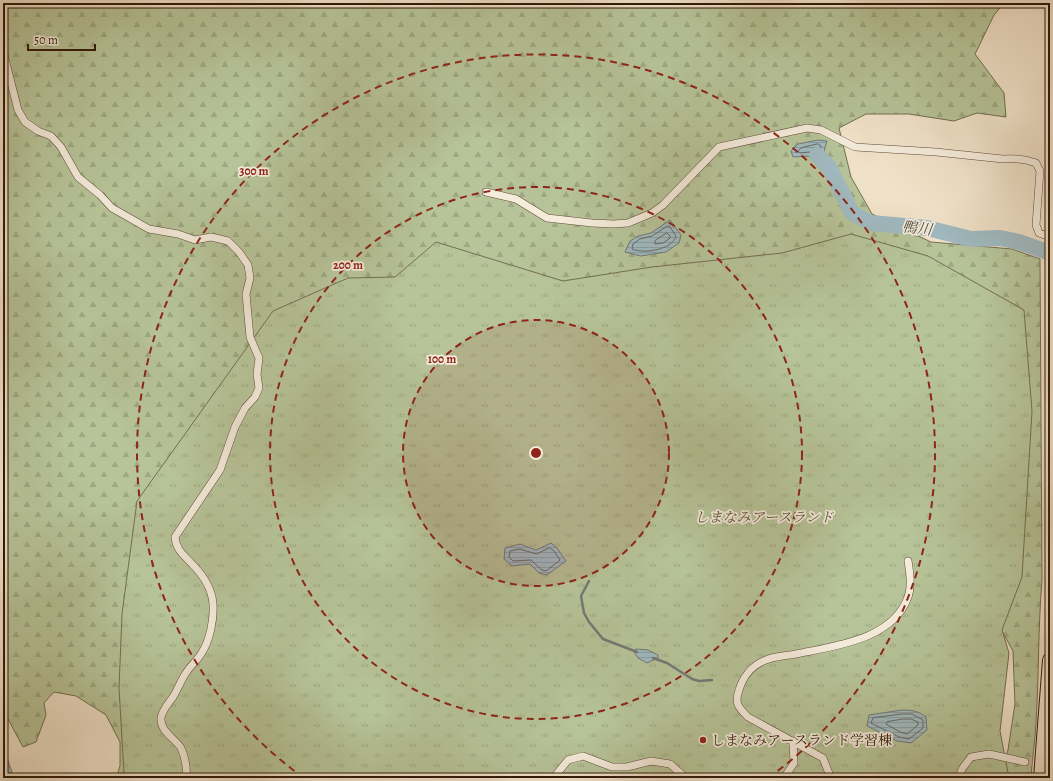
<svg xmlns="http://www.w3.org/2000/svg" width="1053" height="781" font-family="Alegreya,'Noto Serif JP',serif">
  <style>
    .forest { fill: url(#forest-firs); stroke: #736e51 }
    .park { fill: url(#park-tufts); stroke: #736e51 }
    .water { fill: url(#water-rules); stroke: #737977 }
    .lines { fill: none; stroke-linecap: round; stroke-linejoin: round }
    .shore { stroke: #686965; stroke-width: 1 }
    .stream { stroke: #737977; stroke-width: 2.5 }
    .river { stroke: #a0bac1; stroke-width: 16 }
    .minor-tunnel { stroke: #c9baa3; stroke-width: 7; stroke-dasharray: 7 3.5; stroke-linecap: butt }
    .minor-casing { stroke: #5f4a39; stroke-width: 8 }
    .motorway-casing { stroke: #2f1809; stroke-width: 16 }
    .minor { stroke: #f5ecdc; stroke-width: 7 }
    .motorway { stroke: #f0e2c9; stroke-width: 14 }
    .ring { fill: none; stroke: #8f2418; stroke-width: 2; stroke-dasharray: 7 5 }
    .poi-dot { fill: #8f2418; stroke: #f5ecdc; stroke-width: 1.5 }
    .labels { text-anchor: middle; stroke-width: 3.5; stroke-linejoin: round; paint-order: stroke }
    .park-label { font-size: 14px; font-style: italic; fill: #584c34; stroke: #f5ecdc }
    .poi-label { font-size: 14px; fill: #2f1809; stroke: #f5ecdc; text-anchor: start }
    .water-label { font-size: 15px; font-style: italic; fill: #575149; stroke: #f5ecdc }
    .centre { fill: #8f2418; stroke: #f5ecdc; stroke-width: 2 }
    .ring-label { font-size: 12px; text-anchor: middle; font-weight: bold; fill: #8f2418; stroke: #f5ecdc; stroke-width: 3.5; stroke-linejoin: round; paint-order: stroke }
  </style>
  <defs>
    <pattern id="forest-firs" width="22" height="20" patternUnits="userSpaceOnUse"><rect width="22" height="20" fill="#b7c499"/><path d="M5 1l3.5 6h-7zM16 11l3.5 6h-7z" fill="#9ea882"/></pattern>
    <pattern id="park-tufts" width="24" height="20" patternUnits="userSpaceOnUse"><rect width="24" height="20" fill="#b7c499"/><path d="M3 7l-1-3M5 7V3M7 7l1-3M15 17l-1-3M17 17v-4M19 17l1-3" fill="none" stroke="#9ea882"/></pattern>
    <pattern id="water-rules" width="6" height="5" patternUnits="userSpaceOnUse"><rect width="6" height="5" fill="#a0bac1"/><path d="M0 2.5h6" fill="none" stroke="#8a9fa4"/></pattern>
  </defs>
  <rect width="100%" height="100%" fill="#f0e2c9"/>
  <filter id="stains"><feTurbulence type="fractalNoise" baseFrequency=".005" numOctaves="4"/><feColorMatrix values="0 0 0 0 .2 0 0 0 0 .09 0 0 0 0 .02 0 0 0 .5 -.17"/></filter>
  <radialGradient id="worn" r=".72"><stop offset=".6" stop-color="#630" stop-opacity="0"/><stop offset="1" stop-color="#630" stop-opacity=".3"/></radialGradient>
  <path class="forest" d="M 3,3 L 1004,3 L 994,15 L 975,54 L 1004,93 L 1006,117 L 977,113 L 954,121 L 909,114 L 866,114 L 839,128 L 851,177 L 872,214 L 931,242 L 1012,249 L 1040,259 L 1042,580 C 1038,628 1039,675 1036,723 C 1035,742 1032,760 1031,778 L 968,778 L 1003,765 L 1008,750 L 1015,704 L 1013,651 L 1002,631 L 549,778 L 116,778 L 120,766 L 120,742 L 106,715 L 76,696 L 54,692 L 44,703 L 46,715 L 36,742 L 23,747 L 8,719 L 3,721 Z"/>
  <path class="park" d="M 851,234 L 928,256 L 1024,310 L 1032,411 L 1022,577 L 1002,630 L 1009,653 L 1000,731 L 1009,778 L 122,778 L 124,773 L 119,688 L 122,614 L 137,501 L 273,311 L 348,278 L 395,277 L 436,242 L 563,281 L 652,267 L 782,253 Z"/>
  <path class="water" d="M 818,140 L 827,141 L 823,155 L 816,160 L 808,156 L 793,157 L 791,151 L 798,144 Z
    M 670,220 L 681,235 L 679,243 L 666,252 L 641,256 L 625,252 L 630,241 L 638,236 L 651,233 Z
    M 551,543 L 557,548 L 566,561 L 547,575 L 539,573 L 530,564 L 512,566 L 504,559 L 505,548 L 520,544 L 536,550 Z
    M 636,649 L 648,650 L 658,655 L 658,658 L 647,663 L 638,658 L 634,652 Z
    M 902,710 C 911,710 919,711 926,717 L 927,730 L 911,743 L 897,741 L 867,726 L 869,715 Z
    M 3,752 L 6,755 L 14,778 L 3,778 Z"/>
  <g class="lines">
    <path class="shore" d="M 818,144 L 821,146 L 819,152 L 816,155 L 809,152 L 800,153 L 798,151 L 801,148 Z
      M 668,226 L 670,227 L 676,236 C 672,250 644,254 632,249 L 633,244 L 640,239 L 652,236 Z
      M 667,233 L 670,236 L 670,238 L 663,243 L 655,244 L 655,241 Z
      M 550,548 L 554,551 L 560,560 L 546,571 L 542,570 L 531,560 L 513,561 L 509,557 L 510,551 L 520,549 L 536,554 Z
      M 902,714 L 912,714 L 923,720 L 923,728 L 909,739 L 899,737 L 871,723 L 873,718 Z
      M 903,719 L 911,719 L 918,722 L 918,725 L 907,734 L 900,732 L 886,724 L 887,722 Z"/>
    <path class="stream" d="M 589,581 L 581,596 L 584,613 L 589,622 L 603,639 L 637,652
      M 653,658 L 667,663 L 692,679 L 699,681 L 712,680"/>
    <path class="river" d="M 817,155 L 829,167 L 852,213 L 871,223 L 927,228 L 971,239 L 1000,238 L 1019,242 L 1050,253"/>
    <path class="minor-tunnel" d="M 1025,762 L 1050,766"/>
    <g class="minor-casing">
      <path id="minor" d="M 3,51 L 18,110 L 25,122 L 38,131 L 51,136 L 61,147 L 78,177 L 100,195 L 112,208 L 149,229 L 178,234 L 195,240 L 211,237 L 228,241 L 239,252 L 248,265 L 250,278 L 246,294 L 250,337 L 259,358 L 257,374 L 259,388 L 255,397 L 245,408 L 235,427 L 220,470 L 175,537 C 176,550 184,555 192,564 C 203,575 212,589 213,604 C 214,619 210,641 201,654 C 197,661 190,666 186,673 C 181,680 178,689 173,697 C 169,703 162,710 161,718 C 160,732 175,738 181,748 C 185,757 187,769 186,778
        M 486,192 L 516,199 L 547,218 L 592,223 L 614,224 L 628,223 L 652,213 L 663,205 L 719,147 L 807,128 L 821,130 L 855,147 L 936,152 L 1003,159 C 1014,158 1025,159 1036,163 L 1040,171 L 1036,225 L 1039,233 L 1050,237
        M 555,778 L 555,776 L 568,760 L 583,756 L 612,767 L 627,767 L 651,761 L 670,764 L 686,778
        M 784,778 L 794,763 L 793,741
        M 829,778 L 830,776 L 823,758 L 748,717 C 739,708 734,704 739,690 C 743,677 752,665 766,660 C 775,656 786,656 796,654 C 834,646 893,640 908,597 C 912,586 910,572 908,561
        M 959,778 L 962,769 L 971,757 L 989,754 L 1025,762"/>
    </g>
    <g class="motorway-casing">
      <path id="motorway" d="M 1041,778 L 1050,660"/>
    </g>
    <use href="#minor" class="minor"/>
    <use href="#motorway" class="motorway"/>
  </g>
  <circle cx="536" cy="453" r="133" fill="#8f2418" fill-opacity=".12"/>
  <g class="ring">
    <circle cx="536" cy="453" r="133"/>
    <circle cx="536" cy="453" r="266"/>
    <path d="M304 778A399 399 0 1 1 768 778"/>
  </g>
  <circle class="poi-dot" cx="703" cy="740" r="4"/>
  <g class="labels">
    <g class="park-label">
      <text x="764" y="522">しまなみアースランド</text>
    </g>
    <g class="poi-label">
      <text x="711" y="745">しまなみアースランド学習棟</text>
    </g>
    <g class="water-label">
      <text transform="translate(917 228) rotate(7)" y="5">鴨川</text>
    </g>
  </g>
  <circle cx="536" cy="453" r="6" class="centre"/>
  <g class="ring-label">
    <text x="254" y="175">300 m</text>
    <text x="348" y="269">200 m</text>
    <text x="442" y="363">100 m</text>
  </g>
  <rect width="1053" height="781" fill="none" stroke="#f0e2c9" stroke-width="16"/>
  <rect x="4" y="4" width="1045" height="773" fill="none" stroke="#2f1809" stroke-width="2"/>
  <rect x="8" y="8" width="1037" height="765" fill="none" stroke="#2f1809"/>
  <path d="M28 44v6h67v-6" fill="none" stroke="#2f1809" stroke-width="2"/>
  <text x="34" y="44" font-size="12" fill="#2f1809" stroke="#f5ecdc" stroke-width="3" paint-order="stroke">50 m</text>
  <rect width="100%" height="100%" filter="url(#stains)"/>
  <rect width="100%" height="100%" fill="url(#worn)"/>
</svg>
